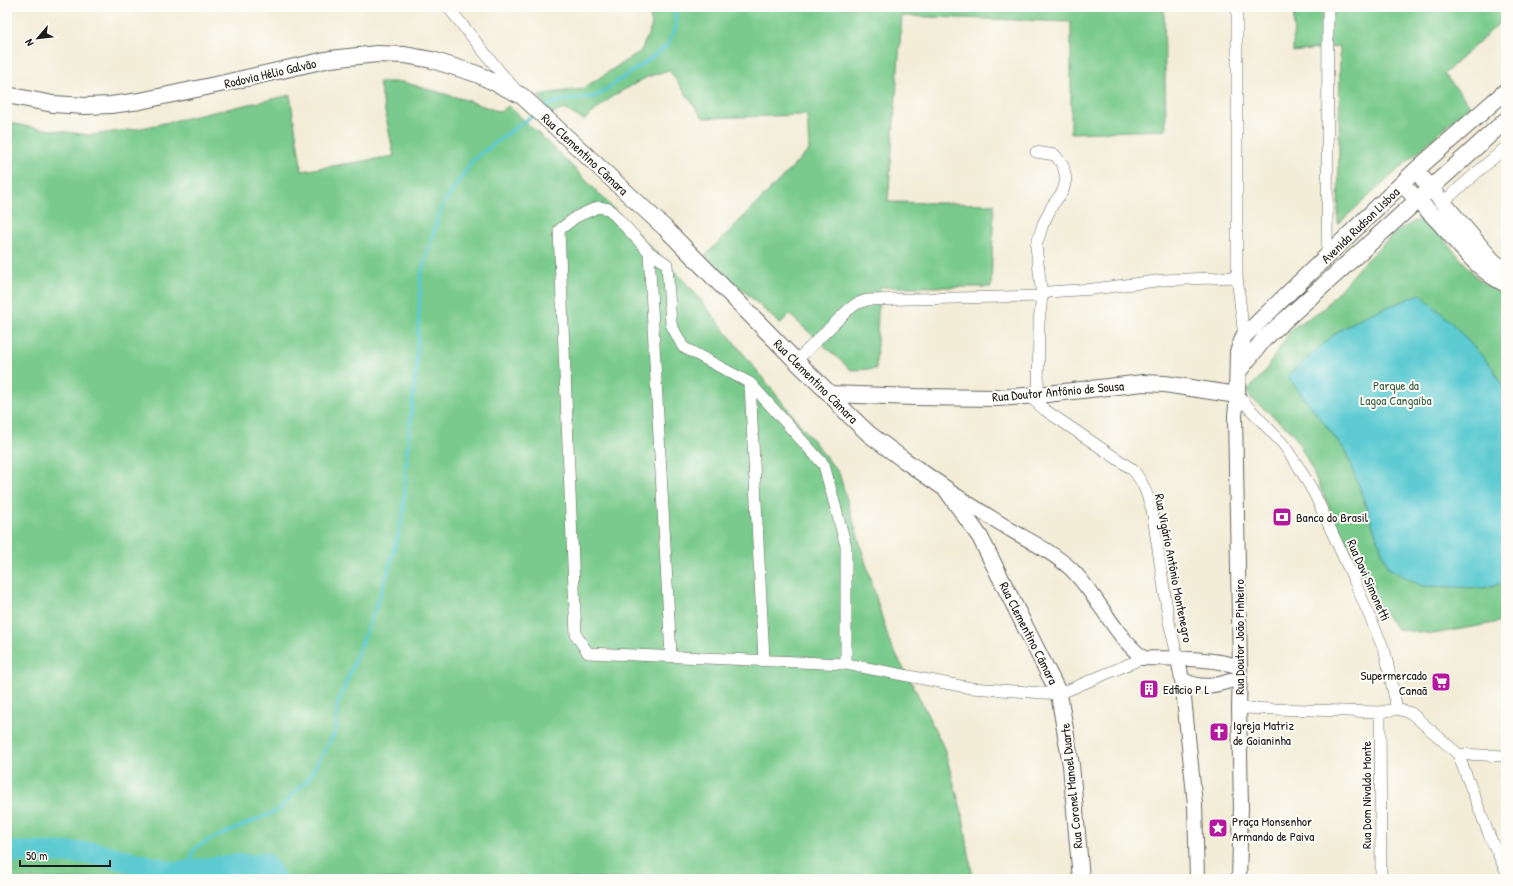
<svg xmlns="http://www.w3.org/2000/svg" width="1513" height="886" font-family="'Patrick Hand',sans-serif">
  <style>
    .green { fill: #79ca8c; stroke: #4a7354 }
    .water { fill: #5dcbd1; stroke: #3c7476 }
    .lines { fill: none; stroke-linecap: round; stroke-linejoin: round }
    .stream { stroke: #5dcbd1; stroke-width: 3.5 }
    .river { stroke: #5dcbd1; stroke-width: 22 }
    .minor-casing { stroke: #67655e; stroke-width: 12 }
    .tertiary-casing { stroke: #67655e; stroke-width: 16 }
    .secondary-casing { stroke: #67655e; stroke-width: 18 }
    .minor { stroke: #fff; stroke-width: 11 }
    .tertiary { stroke: #fff; stroke-width: 14 }
    .secondary { stroke: #fff; stroke-width: 16 }
    .labels { text-anchor: middle; stroke-width: 4; stroke-linejoin: round; paint-order: stroke }
    .street-label { font-size: 13px; fill: #1c1c1c; stroke: #fdfcf7 }
    .park-label { font-size: 13px; fill: #416249; stroke: #fdfcf7 }
    .poi-label { font-size: 13px; fill: #1c1c1c; stroke: #fdfcf7; text-anchor: start }
  </style>
  <rect width="100%" height="100%" fill="#fdfcf7"/>
  <filter id="ink" filterUnits="userSpaceOnUse"><feTurbulence type="fractalNoise" baseFrequency=".025" numOctaves="2"/><feDisplacementMap in="SourceGraphic" scale="8" xChannelSelector="R" yChannelSelector="G"/><feConvolveMatrix kernelMatrix="1 2 1 2 8 2 1 2 1" color-interpolation-filters="sRGB"/></filter>
  <filter id="wash" filterUnits="userSpaceOnUse"><feTurbulence type="fractalNoise" baseFrequency=".012" numOctaves="4" result="noise"/><feDisplacementMap in="SourceGraphic" scale="16" xChannelSelector="R" yChannelSelector="G"/><feGaussianBlur stdDeviation="0.9" result="paint"/><feColorMatrix in="noise" values="0 0 0 0 0 0 0 0 0 0 0 0 0 0 0 0 0 1.4 0 .05"/><feComposite in="paint" operator="in"/></filter>
  <g filter="url(#wash)">
    <rect width="100%" height="100%" fill="#f3edd8"/>
    <path class="green" d="M 648,7 L 1164,7 L 1166,130 L 1071,133 L 1071,22 L 902,16 L 888,202 L 994,204 L 991,287 L 879,287 L 876,369 L 851,370 L 789,314 L 780,324 L 705,256 L 809,150 L 807,115 L 703,118 L 669,70 L 647,77 L 613,96 L 584,120 L 564,109 L 551,114 L 538,95 L 550,93 L 582,89 L 641,51 L 652,25 Z
      M 1294,7 L 1506,7 L 1506,17 L 1444,74 L 1470,105 L 1338,224 L 1340,46 L 1293,52 Z
      M 379,82 L 403,82 L 466,100 L 500,112 L 508,106 L 537,132 L 567,161 L 690,287 L 839,473 L 890,644 L 915,689 L 944,748 L 963,816 L 973,879 L 7,879 L 7,122 L 29,127 L 90,135 L 137,129 L 290,95 L 302,171 L 394,156 Z
      M 1421,218 L 1440,235 L 1481,282 L 1506,293 L 1506,621 L 1433,634 L 1397,629 L 1375,602 L 1354,556 L 1338,527 L 1309,463 L 1294,434 L 1251,398 L 1246,391 L 1264,373 L 1291,329 L 1323,309 L 1361,265 L 1397,231 Z"/>
    <path class="water" d="M 1420,294 L 1450,321 L 1492,367 L 1506,393 L 1506,582 L 1483,588 L 1422,586 L 1388,568 L 1347,453 L 1287,376 L 1337,332 L 1362,317 Z"/>
    <g class="lines">
      <path class="stream" d="M 546,107 L 552,103 L 570,99 L 595,97 L 647,61 L 668,45 L 676,26 L 674,7
        M 184,871 L 190,864 L 194,849 L 211,839 L 277,811 L 309,778 L 336,731 L 337,706 L 373,615 L 389,569 L 403,515 L 407,451 L 416,372 L 421,275 L 441,208 L 473,160 L 511,131 L 535,114"/>
      <path class="river" d="M 7,852 L 96,853 L 175,873 L 241,864 L 249,866 L 264,863 L 275,879"/>
    </g>
  </g>
  <g filter="url(#ink)">
    <g class="lines">
      <g class="minor-casing">
        <path id="minor" d="M 448,7 L 501,73 L 516,90
          M 1237,7 L 1237,277 L 1244,336
          M 1036,152 L 1055,155 L 1063,165 L 1066,179 L 1063,191 L 1052,206 L 1043,224 L 1036,246 L 1042,296 L 1039,322 L 1038,395
          M 1442,203 L 1506,147
          M 649,252 L 671,656
          M 1327,257 L 1328,7
          M 796,361 L 848,310 L 856,304 L 867,300 L 1042,296 L 1048,292 L 1093,289 L 1164,280 L 1237,277
          M 750,383 L 764,660
          M 1237,395 L 1283,444 L 1300,469 L 1314,493 L 1354,580 L 1385,652 L 1397,709
          M 1029,396 L 1045,410 L 1132,469 C 1143,481 1147,494 1152,510 L 1169,622 L 1178,659
          M 846,664 L 846,546 L 824,465 L 750,383 L 683,347 L 671,324 L 667,264 L 649,252 L 609,209 L 598,207 L 576,217 L 559,230 L 576,635 L 588,653 L 846,664 L 971,688 L 1059,694 L 1143,658
          M 1239,708 L 1380,712 L 1397,709 L 1411,713 L 1458,754 L 1490,837 L 1506,871
          M 1380,712 L 1381,879
          M 1458,754 L 1506,756"/>
      </g>
      <g class="tertiary-casing">
        <path id="tertiary" d="M 1237,395 L 1235,416 L 1240,667 L 1239,708 L 1241,807 L 1239,879
          M 949,491 C 969,504 990,517 1011,530 C 1032,542 1054,553 1072,570 C 1099,597 1113,634 1143,658 C 1175,659 1209,657 1240,667
          M 1178,659 L 1182,679 L 1195,804 L 1197,879
          M 1182,679 C 1201,691 1219,685 1239,678"/>
      </g>
      <g class="secondary-casing">
        <path id="secondary" d="M 7,95 L 53,104 L 85,106 L 111,105 L 140,101 L 220,84 L 330,59 L 377,54 L 405,55 L 432,60 L 477,74 L 522,96 L 665,228 L 796,361 L 830,394 L 847,413 L 869,434 L 904,460 L 946,489 L 980,537 L 1059,694 L 1071,765 L 1081,879
          M 1423,179 L 1491,259 L 1496,264 L 1506,268
          M 1410,192 C 1422,205 1435,217 1446,230 C 1465,251 1481,272 1506,284
          M 1238,372 L 1264,339 L 1506,120
          M 830,394 L 915,397 L 998,398 L 1038,395 L 1143,383 L 1165,384 L 1237,395 L 1238,352 L 1244,336 L 1416,170 L 1506,91"/>
      </g>
      <use href="#minor" class="minor"/>
      <use href="#tertiary" class="tertiary"/>
      <use href="#secondary" class="secondary"/>
    </g>
  </g>
  <defs>
    <g id="bank-square" transform="scale(1)"><rect x="-9" y="-9" width="18" height="18" rx="4" fill="#b5179e" stroke="#fdfcf7"/><path d="M-6-4H6V4H-6ZM0-2.3a2.3 2.3 0 1 0 0 4.6a2.3 2.3 0 1 0 0-4.6Z" fill="#fff"/></g>
    <g id="supermarket-square" transform="scale(1)"><rect x="-9" y="-9" width="18" height="18" rx="4" fill="#b5179e" stroke="#fdfcf7"/><path d="M-6-5.5h2.5l.6 2H6L4.5 2H-2.5L-4.4-4H-6ZM-1.5 3.2a1.3 1.3 0 1 0 .1 0ZM3 3.2a1.3 1.3 0 1 0 .1 0Z" fill="#fff"/></g>
    <g id="building-square" transform="scale(1)"><rect x="-9" y="-9" width="18" height="18" rx="4" fill="#b5179e" stroke="#fdfcf7"/><path d="M-4-6H4V6H1V3H-1V6H-4ZM-2.5-4.3h1.7v1.8h-1.7ZM.8-4.3h1.7v1.8H.8ZM-2.5-1h1.7V.8h-1.7ZM.8-1h1.7V.8H.8Z" fill="#fff"/></g>
    <g id="church-square" transform="scale(1)"><rect x="-9" y="-9" width="18" height="18" rx="4" fill="#b5179e" stroke="#fdfcf7"/><path d="M-1.2-6h2.4v3.5h3.3v2.4h-3.3V6h-2.4V-.1h-3.3v-2.4h3.3Z" fill="#fff"/></g>
    <g id="sight-square" transform="scale(1)"><rect x="-9" y="-9" width="18" height="18" rx="4" fill="#b5179e" stroke="#fdfcf7"/><path d="M0-6L1.8-2.2L6-1.7L2.9 1.2L3.7 5.4L0 3.3L-3.7 5.4L-2.9 1.2L-6-1.7L-1.8-2.2Z" fill="#fff"/></g>
  </defs>
  <g fill-rule="evenodd">
    <use href="#bank-square" x="1282" y="517"/>
    <use href="#supermarket-square" x="1441" y="682"/>
    <use href="#building-square" x="1149" y="689"/>
    <use href="#church-square" x="1219" y="732"/>
    <use href="#sight-square" x="1218" y="828"/>
  </g>
  <g class="labels">
    <g class="street-label">
      <text transform="translate(270 73) rotate(-13)" y="5">Rodovia Hélio Galvão</text>
      <text transform="translate(585 154) rotate(43)" y="5">Rua Clementino Câmara</text>
      <text transform="translate(1360 225) rotate(-44)" y="5">Avenida Rudson Lisboa</text>
      <text transform="translate(816 381) rotate(45)" y="5">Rua Clementino Câmara</text>
      <text transform="translate(1058 391) rotate(-5)" y="5">Rua Doutor Antônio de Sousa</text>
      <text transform="translate(1174 568) rotate(79)" y="5">Rua Vigário Antônio Montenegro</text>
      <text transform="translate(1369 580) rotate(66)" y="5">Rua Davi Simonetti</text>
      <text transform="translate(1029 633) rotate(63)" y="5">Rua Clementino Câmara</text>
      <text transform="translate(1239 637) rotate(-90)" y="5">Rua Doutor João Pinheiro</text>
      <text transform="translate(1071 786) rotate(-96)" y="5">Rua Coronel Manoel Duarte</text>
      <text transform="translate(1366 795) rotate(-90)" y="5">Rua Dom Nivaldo Monte</text>
    </g>
    <g class="park-label">
      <text x="1396" y="390">Parque da<tspan x="1396" dy="15">Lagoa Cangaíba</tspan></text>
    </g>
    <g class="poi-label">
      <text x="1296" y="522">Banco do Brasil</text>
      <text x="1427" y="680" text-anchor="end">Supermercado<tspan x="1427" dy="15">Canaã</tspan></text>
      <text x="1163" y="694">Edficio P L</text>
      <text x="1233" y="730">Igreja Matriz<tspan x="1233" dy="15">de Goianinha</tspan></text>
      <text x="1232" y="826">Praça Monsenhor<tspan x="1232" dy="15">Armando de Paiva</tspan></text>
    </g>
  </g>
  <rect width="1513" height="886" fill="none" stroke="#fdfcf7" stroke-width="24"/>
  <g transform="translate(38 38) rotate(242)" stroke="#fdfcf7" stroke-width="3" paint-order="stroke">
  <path d="M0-3L7 15L0 10L-7 15Z" fill="#1c1c1c"/>
  <text y="-6" font-size="11" font-weight="bold" text-anchor="middle" fill="#1c1c1c">N</text>
  </g>
  <path d="M20 860v6h90v-6" fill="none" stroke="#1c1c1c" stroke-width="2"/>
  <text x="26" y="860" font-size="12" fill="#1c1c1c" stroke="#fdfcf7" stroke-width="3" paint-order="stroke">50 m</text>
</svg>
